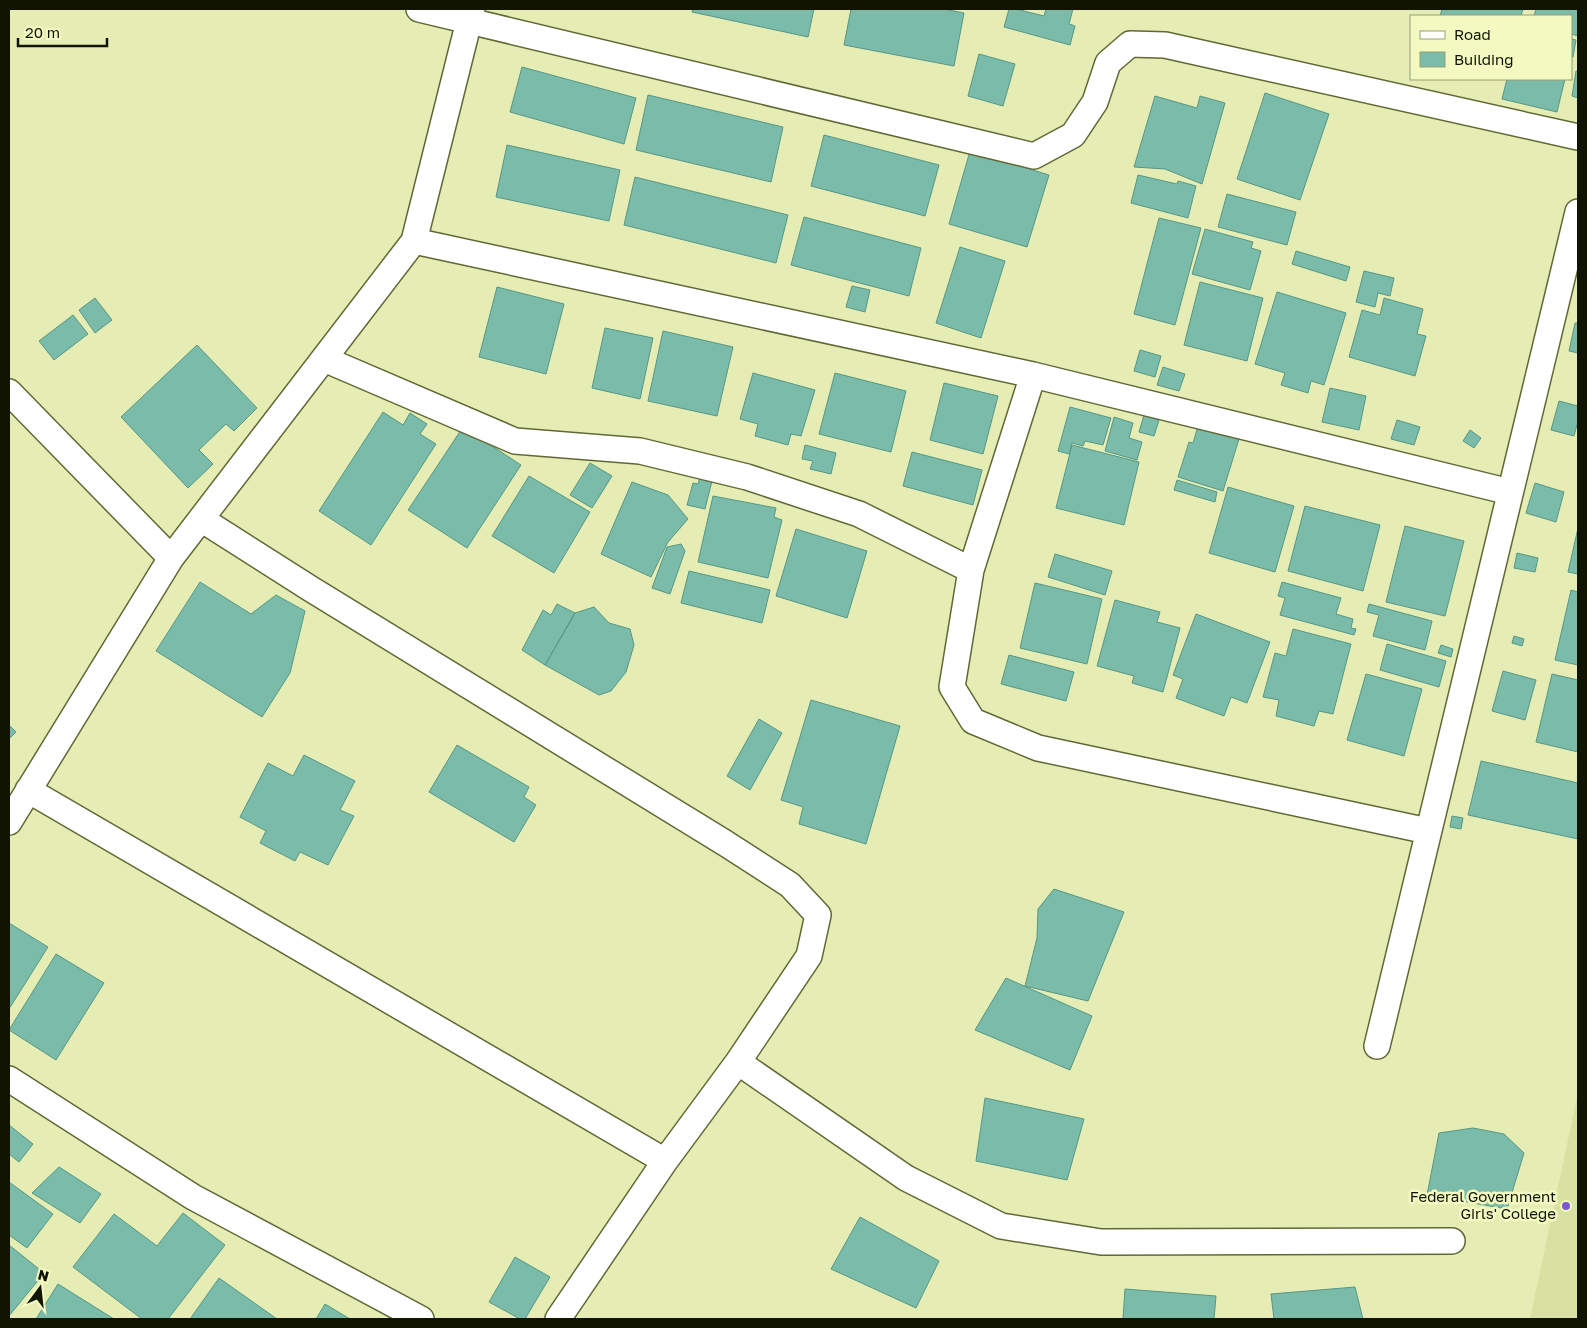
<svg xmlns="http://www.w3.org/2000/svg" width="1587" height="1328" font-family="'Golos Text',sans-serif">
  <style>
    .built { fill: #d8e0a2 }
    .building { fill: #7abba9; stroke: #569785 }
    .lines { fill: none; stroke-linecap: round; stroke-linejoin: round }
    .minor-casing { stroke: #626835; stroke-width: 28 }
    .minor { stroke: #fff; stroke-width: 25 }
    .poi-dot { fill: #7e58d2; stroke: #f2fac2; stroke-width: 2 }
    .labels { text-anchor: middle; stroke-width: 5; stroke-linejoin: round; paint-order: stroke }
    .poi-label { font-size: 15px; fill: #121402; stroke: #f2fac2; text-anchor: end }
  </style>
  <rect width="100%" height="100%" fill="#e5edb5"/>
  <path class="built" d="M 1578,1093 L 1578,1319 L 1530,1319 Z"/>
  <path class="building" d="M 693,9 L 814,9 L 808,37 L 692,12 Z
    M 851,9 L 944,9 L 964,13 L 954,66 L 844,45 Z
    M 1009,9 L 1016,9 L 1044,16 L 1046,9 L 1073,9 L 1069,24 L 1075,26 L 1070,45 L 1004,27 Z
    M 1442,9 L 1523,9 L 1521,16 L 1440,16 Z
    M 1536,9 L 1578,9 L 1578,36 L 1571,34 L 1571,16 L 1534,16 Z
    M 1571,39 L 1576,40 L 1573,57 L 1571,56 Z
    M 979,54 L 1015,64 L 1003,106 L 968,96 Z
    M 522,67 L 636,98 L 624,144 L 510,112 Z
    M 1576,71 L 1578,72 L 1578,98 L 1572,96 Z
    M 1507,79 L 1565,79 L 1557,112 L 1502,99 Z
    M 1265,93 L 1329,114 L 1300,200 L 1237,179 Z
    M 648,95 L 783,127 L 771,182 L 636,150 Z
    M 1155,96 L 1197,108 L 1200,96 L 1225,103 L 1202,184 L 1165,169 L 1134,167 Z
    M 824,135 L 939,165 L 925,216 L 811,186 Z
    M 507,145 L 620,170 L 609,221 L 496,197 Z
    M 970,151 L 1049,175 L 1027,247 L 949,224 Z
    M 1138,175 L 1177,184 L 1178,181 L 1196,186 L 1188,218 L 1131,203 Z
    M 635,177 L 788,215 L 776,263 L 624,225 Z
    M 1227,194 L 1296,212 L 1287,245 L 1218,227 Z
    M 804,217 L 921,248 L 909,296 L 791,265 Z
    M 1159,218 L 1201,228 L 1175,325 L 1134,314 Z
    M 1205,229 L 1253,242 L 1251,248 L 1261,251 L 1250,290 L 1192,274 Z
    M 960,247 L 1005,261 L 981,338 L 936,323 Z
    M 1296,251 L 1350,267 L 1346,281 L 1292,264 Z
    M 1364,271 L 1394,278 L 1390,296 L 1378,293 L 1375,307 L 1356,302 Z
    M 1200,282 L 1263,298 L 1247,361 L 1184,345 Z
    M 852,286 L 870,290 L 865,312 L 846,307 Z
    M 497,287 L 564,304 L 546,374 L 479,357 Z
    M 1277,292 L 1346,313 L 1324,385 L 1311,381 L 1308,393 L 1281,385 L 1285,373 L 1255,364 Z
    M 95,298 L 112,320 L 95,333 L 79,310 Z
    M 1384,298 L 1423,309 L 1417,334 L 1426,336 L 1415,376 L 1349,357 L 1362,310 L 1380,315 Z
    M 73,315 L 88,334 L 54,360 L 39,341 Z
    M 1575,323 L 1578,323 L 1578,353 L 1569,351 Z
    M 605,328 L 653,338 L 640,399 L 592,388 Z
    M 663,331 L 733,347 L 717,416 L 648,401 Z
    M 197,345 L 257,408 L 234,431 L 226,424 L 199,450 L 213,464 L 188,488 L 121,417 Z
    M 1140,350 L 1161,356 L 1155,377 L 1134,371 Z
    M 1163,367 L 1185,374 L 1179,391 L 1157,385 Z
    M 753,373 L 815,390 L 801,436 L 791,434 L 788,445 L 755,436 L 758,424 L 740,419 Z
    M 835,373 L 906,391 L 891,452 L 819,434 Z
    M 944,383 L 998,396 L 983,454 L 930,440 Z
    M 1330,388 L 1366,396 L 1359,430 L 1322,422 Z
    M 1559,401 L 1578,406 L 1578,421 L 1574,436 L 1551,430 Z
    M 1070,407 L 1111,418 L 1103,445 L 1085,441 L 1083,446 L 1072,443 L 1069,454 L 1058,451 Z
    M 383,412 L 403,425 L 410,413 L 427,424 L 420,434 L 436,444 L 371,545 L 319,511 Z
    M 1144,415 L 1159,420 L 1154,436 L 1139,432 Z
    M 1114,417 L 1133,423 L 1129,438 L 1142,442 L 1137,460 L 1105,451 Z
    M 1397,420 L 1420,427 L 1414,445 L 1391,439 Z
    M 1198,426 L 1239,439 L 1223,491 L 1178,477 L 1189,442 L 1193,443 Z
    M 463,427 L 521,465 L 467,548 L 408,510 Z
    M 1470,430 L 1481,438 L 1474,448 L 1463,441 Z
    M 805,445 L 836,453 L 831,474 L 810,469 L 813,461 L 802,459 Z
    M 1072,445 L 1139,462 L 1124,525 L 1056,508 Z
    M 912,452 L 982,470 L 973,505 L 903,486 Z
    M 590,463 L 612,476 L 592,508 L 570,495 Z
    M 529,476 L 590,512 L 554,573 L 492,536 Z
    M 700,477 L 712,481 L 705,509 L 687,505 L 693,483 L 698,484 Z
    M 1177,480 L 1217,492 L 1215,502 L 1174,490 Z
    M 632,482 L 668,495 L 688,519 L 668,542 L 651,577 L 601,554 Z
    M 1535,483 L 1564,492 L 1556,522 L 1526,513 Z
    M 1228,487 L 1294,506 L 1275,572 L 1209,553 Z
    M 713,496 L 776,508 L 774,517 L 782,520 L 768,578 L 698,562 Z
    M 1305,506 L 1380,525 L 1363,591 L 1288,571 Z
    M 1405,526 L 1464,541 L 1445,616 L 1386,602 Z
    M 1578,528 L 1578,574 L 1568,572 Z
    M 796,529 L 867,551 L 847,618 L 776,596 Z
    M 681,544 L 685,551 L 670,594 L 652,588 L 667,547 Z
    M 1517,553 L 1538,558 L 1535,572 L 1514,568 Z
    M 1055,554 L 1112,571 L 1105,595 L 1048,577 Z
    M 689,571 L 770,590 L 762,623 L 681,603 Z
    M 200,582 L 251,614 L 276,595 L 305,611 L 290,673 L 262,717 L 156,651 Z
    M 1282,582 L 1341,598 L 1336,614 L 1353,619 L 1351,628 L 1356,629 L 1354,635 L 1280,615 L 1285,598 L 1278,596 Z
    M 1035,583 L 1102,599 L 1087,664 L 1020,648 Z
    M 1571,590 L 1578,592 L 1578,665 L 1555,660 Z
    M 1115,600 L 1160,612 L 1157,622 L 1180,628 L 1163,692 L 1132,683 L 1134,676 L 1097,666 Z
    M 557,604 L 575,613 L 545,665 L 522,650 L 543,610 L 551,615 Z
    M 1369,604 L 1432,621 L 1425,650 L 1373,636 L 1379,615 L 1367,612 Z
    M 594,607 L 609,623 L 630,629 L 634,645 L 626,672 L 611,691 L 599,695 L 545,665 L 575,613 Z
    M 1196,614 L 1270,642 L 1247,703 L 1231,697 L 1224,716 L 1176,698 L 1183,679 L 1173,675 Z
    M 1293,629 L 1351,644 L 1333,714 L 1319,711 L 1314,726 L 1276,716 L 1279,700 L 1263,697 L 1275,653 L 1286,656 Z
    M 1514,636 L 1524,639 L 1522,646 L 1512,643 Z
    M 1387,644 L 1446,661 L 1439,687 L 1380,670 Z
    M 1441,645 L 1453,649 L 1451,657 L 1438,653 Z
    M 1009,655 L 1074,672 L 1066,701 L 1001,684 Z
    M 1503,671 L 1536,680 L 1525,720 L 1492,711 Z
    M 1366,674 L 1422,689 L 1404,756 L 1347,740 Z
    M 1552,674 L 1578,680 L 1578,752 L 1536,742 Z
    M 811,700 L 900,726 L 866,844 L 799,824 L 803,807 L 781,800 Z
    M 759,719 L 782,733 L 750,790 L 727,776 Z
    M 9,725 L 16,732 L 9,739 Z
    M 457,745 L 529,787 L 524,797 L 536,805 L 514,842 L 429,792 Z
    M 304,755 L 355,781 L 340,810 L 354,816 L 328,865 L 300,852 L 295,861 L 260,843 L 266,831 L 240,817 L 268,763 L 293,776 Z
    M 1481,761 L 1578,783 L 1578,839 L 1468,815 Z
    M 1452,816 L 1463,818 L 1461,829 L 1450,827 Z
    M 1054,889 L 1124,912 L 1088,1001 L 1025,986 L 1037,938 L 1038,909 Z
    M 9,923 L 48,947 L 9,1009 Z
    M 56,954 L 104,983 L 56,1060 L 9,1030 Z
    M 1006,978 L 1092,1016 L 1070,1070 L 975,1030 Z
    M 985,1098 L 1084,1119 L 1067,1180 L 976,1161 Z
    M 9,1125 L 33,1144 L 19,1162 L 9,1154 Z
    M 1473,1128 L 1504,1134 L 1524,1153 L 1507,1209 L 1427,1195 L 1439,1133 Z
    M 59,1167 L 101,1194 L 80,1223 L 32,1193 Z
    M 9,1182 L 53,1214 L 27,1248 L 9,1235 Z
    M 183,1213 L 225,1245 L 168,1319 L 142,1319 L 73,1267 L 114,1214 L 157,1246 Z
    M 860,1217 L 939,1261 L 916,1308 L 831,1269 Z
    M 9,1245 L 44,1273 L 9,1316 Z
    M 515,1257 L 550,1277 L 525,1319 L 520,1319 L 489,1302 Z
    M 219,1278 L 277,1319 L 190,1319 Z
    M 58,1284 L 114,1319 L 36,1319 Z
    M 1355,1287 L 1363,1319 L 1274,1319 L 1271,1294 Z
    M 1125,1289 L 1216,1296 L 1214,1319 L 1123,1319 Z
    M 325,1304 L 350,1319 L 316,1319 Z"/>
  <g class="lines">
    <g class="minor-casing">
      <path id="minor" d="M 419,9 L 1034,156 L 1073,135 L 1095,102 L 1108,63 L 1130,44 L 1165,45 L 1578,137
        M 414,241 L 1033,375 L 1510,492
        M 324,359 L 515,441 L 640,451 L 747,477 L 859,514 L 971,570
        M 1033,375 L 971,570 L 952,687 L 973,721 L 1038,748 L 1428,831
        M 9,392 L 171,558
        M 201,519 L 311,589 L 725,843 L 790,885 L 818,915 L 809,956 L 738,1062 L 665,1161 L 558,1319
        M 28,790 L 665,1161
        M 9,822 L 171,558 L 414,241 L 472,9
        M 1377,1046 L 1578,212
        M 738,1062 L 906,1178 L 1001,1226 L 1101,1242 L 1452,1241
        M 9,1079 L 193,1197 L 421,1319"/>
    </g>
    <use href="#minor" class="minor"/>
  </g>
  <circle class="poi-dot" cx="1566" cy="1206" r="5"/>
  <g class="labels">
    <g class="poi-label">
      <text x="1556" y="1202">Federal Government<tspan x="1556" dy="17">Girls' College</tspan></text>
    </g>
  </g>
  <rect width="1587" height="1328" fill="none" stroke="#121402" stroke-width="20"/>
  <rect x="1410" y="15" width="162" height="65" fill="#f2fac2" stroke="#989e75"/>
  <rect x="1420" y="31" width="25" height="8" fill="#ffffff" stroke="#989e75"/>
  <text x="1454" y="40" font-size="15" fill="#121402">Road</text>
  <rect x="1420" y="52" width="25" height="15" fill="#7abba9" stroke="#989e75"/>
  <text x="1454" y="65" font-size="15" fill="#121402">Building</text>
  <g transform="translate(40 1288) rotate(15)" stroke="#f2fac2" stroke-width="4" paint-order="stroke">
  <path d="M0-4L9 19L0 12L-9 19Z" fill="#121402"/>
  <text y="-8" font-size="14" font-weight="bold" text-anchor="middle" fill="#121402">N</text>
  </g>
  <path d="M18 38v8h89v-8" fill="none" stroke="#121402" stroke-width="2.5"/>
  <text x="25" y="38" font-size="15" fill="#121402" stroke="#f2fac2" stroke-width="4" paint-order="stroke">20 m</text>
</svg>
